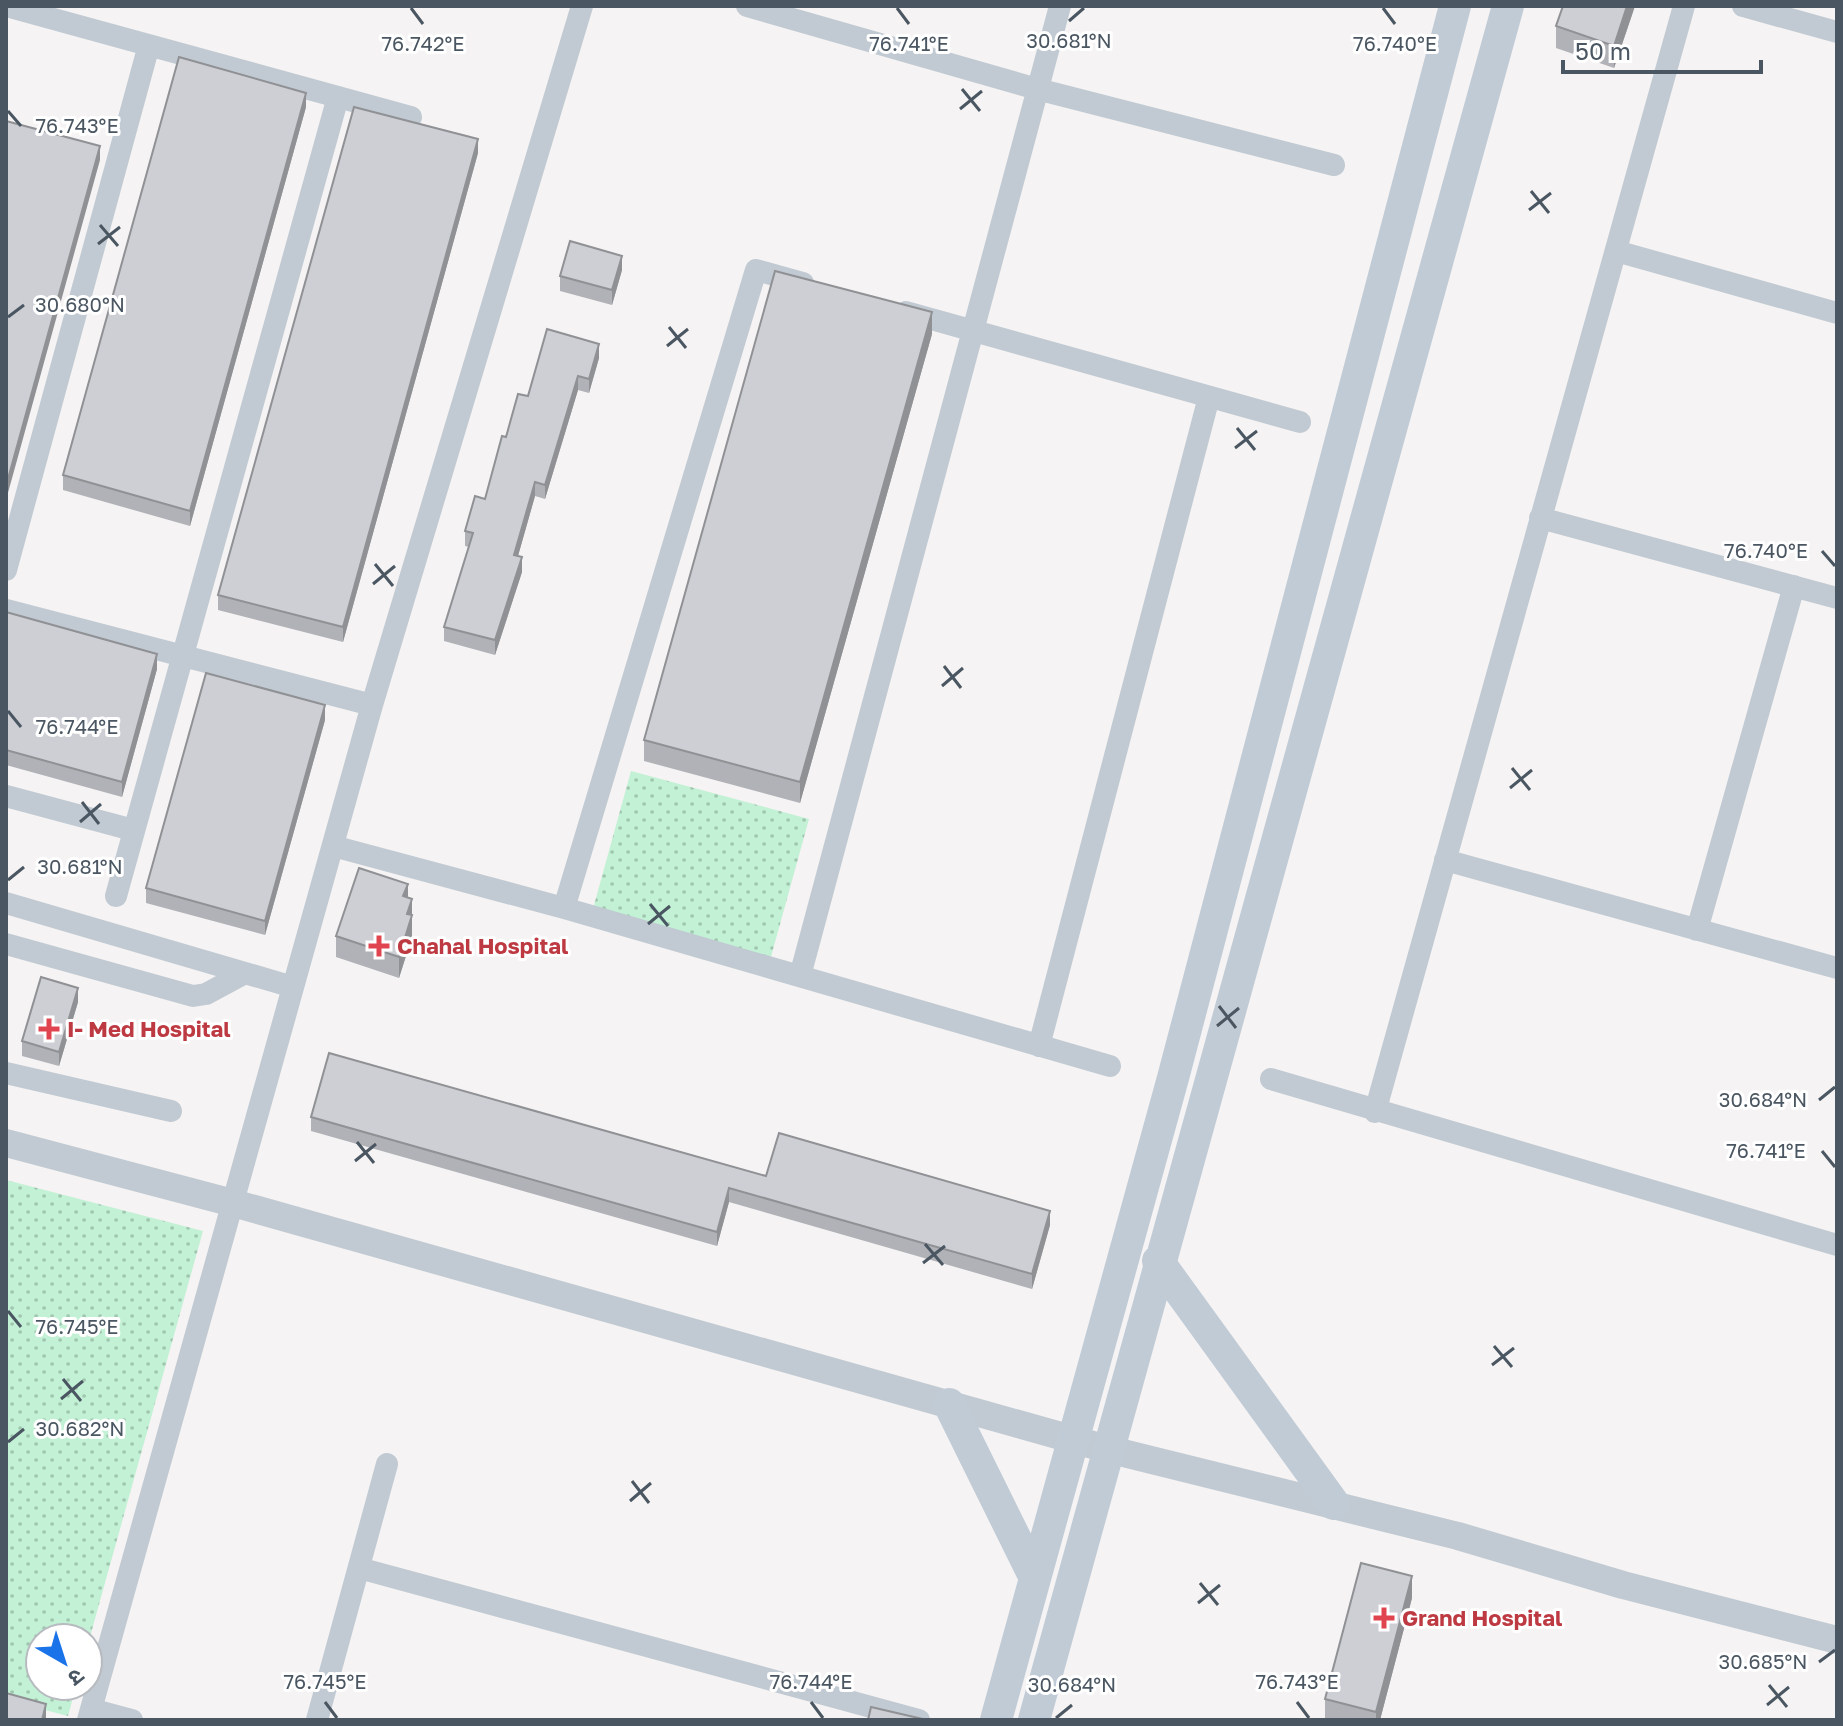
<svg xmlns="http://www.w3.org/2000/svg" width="1843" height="1726" font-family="'Golos Text','Noto Sans Devanagari',sans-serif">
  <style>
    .grass { fill: url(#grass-dots) }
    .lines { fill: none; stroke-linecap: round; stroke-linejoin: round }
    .minor { stroke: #c1cad2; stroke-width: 22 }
    .tertiary { stroke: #c1cad2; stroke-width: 28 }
    .secondary { stroke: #c1cbd6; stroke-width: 32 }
    .wall { fill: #b0b2b7 }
    .shaded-wall { fill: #909195 }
    .building { fill: #cdcfd5; stroke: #909195; stroke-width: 2 }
    .ticks { fill: none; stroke: #4a5661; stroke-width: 3 }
    .health-dot { fill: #e0444e; stroke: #fff; stroke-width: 3 }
    .labels { text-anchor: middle; stroke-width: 6; stroke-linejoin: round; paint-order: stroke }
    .health-label { font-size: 22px; font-weight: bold; fill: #be3a42; stroke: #fff; text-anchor: start }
    .ticks-label { font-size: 20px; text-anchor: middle; fill: #4a5661; stroke: #fff; stroke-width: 6; stroke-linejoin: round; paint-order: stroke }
  </style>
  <defs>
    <pattern id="grass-dots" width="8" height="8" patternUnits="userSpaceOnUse" patternTransform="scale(2)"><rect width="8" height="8" fill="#c3f1d5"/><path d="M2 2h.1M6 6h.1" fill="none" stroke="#a0c6b0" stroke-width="1.8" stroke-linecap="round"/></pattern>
  </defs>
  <rect width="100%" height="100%" fill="#f5f3f3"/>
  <path class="grass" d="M 631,771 L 809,819 L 769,964 L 591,916 Z
    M 6,1180 L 203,1231 L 88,1644 L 88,1638 L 40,1638 L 40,1686 L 76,1686 L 68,1716 L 6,1700 Z"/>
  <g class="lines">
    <path class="minor" d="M 6,6 L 411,117
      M 747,6 L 1037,89 L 1334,165
      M 1743,6 L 1837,32
      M 1616,251 L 1837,313
      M 906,312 L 1300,422
      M 1540,518 L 1837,598
      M 6,570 L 149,45
      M 6,610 L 372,705
      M 6,796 L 133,830
      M 333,846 L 564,908 L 1110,1066
      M 1445,860 L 1837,968
      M 116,896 L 338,97
      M 6,903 L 293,987
      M 564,908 L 756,270 L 803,283
      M 1697,930 L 1794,586
      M 6,944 L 193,996 L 206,994 L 245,973
      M 800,976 L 1060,6
      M 1039,1046 L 1209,397
      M 6,1073 L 171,1111
      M 1271,1079 L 1837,1245
      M 1375,1112 L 1684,6
      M 359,1568 L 919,1720
      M 91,1709 L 132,1720
      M 88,1720 L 372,705 L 582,6
      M 317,1720 L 387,1464"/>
    <path class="tertiary" d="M 6,1143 L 233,1203 L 1107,1449 L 1458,1536 L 1623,1585 L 1837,1640"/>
    <path class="secondary" d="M 1158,1261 L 1334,1504
      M 949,1404 L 1034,1576
      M 996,1720 L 1173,1078 L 1455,6
      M 1034,1720 L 1508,6"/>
  </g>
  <path class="wall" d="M 1635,6 L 1614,68 L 1556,48 L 1556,26 Z
    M 306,107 L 190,526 L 63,490 L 63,475 Z
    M 478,153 L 343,642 L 218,610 L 218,595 Z
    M 622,270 L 612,305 L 560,291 L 560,276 Z
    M 932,334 L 800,803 L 644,761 L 644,740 Z
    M 599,358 L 589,393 L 578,390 L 545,499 L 535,496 L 518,556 L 522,572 L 495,655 L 444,641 L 444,627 L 469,547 L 465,546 L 465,531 L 485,499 L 506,437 Z
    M 6,612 L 157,669 L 122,797 L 6,765 Z
    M 325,720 L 265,935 L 146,903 L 146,888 Z
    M 412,899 L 412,937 L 399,978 L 336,957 L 336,936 Z
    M 78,1002 L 59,1066 L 22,1056 L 22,1041 Z
    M 311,1117 L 766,1176 L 1050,1225 L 1032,1289 L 729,1202 L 717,1246 L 311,1131 Z
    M 1412,1598 L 1380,1720 L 1325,1720 L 1325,1699 Z"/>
  <path class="shaded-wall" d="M 1627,6 L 1635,6 L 1614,68 L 1614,46 Z
    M 306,93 L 306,107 L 190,526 L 190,511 Z
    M 478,139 L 478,153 L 343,642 L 343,627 Z
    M 100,146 L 100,160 L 6,500 L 6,486 Z
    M 622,256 L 622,270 L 612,305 L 612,290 Z
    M 932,312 L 932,334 L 800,803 L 800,782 Z
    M 599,344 L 599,358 L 589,393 L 589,379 Z
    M 578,376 L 578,390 L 545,499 L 545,485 Z
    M 535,482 L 535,496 L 514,570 L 514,555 Z
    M 522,557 L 522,572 L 495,655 L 495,640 Z
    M 157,654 L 157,669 L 122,797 L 122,782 Z
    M 325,705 L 325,720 L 265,935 L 265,921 Z
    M 408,884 L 408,905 L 403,896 Z
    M 412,899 L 412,937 L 399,978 L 399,957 L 407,914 Z
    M 78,988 L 78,1002 L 59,1066 L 59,1052 Z
    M 729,1188 L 729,1202 L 717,1246 L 717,1232 Z
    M 1050,1211 L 1050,1225 L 1032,1289 L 1032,1274 Z
    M 1412,1576 L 1412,1598 L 1380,1720 L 1376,1720 L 1376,1712 Z
    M 46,1704 L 46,1720 L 42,1720 Z"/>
  <path class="building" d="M 1563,6 L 1627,6 L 1614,46 L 1556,26 Z
    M 179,57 L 306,93 L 190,511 L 63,475 Z
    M 354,107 L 478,139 L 343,627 L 218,595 Z
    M 6,121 L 100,146 L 6,486 Z
    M 570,241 L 622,256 L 612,290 L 560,276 Z
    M 775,271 L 932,312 L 800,782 L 644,740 Z
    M 547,329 L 599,344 L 589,379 L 578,376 L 545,485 L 535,482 L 514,555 L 522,557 L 495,640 L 444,627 L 473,533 L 465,531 L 475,496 L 485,499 L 502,436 L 506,437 L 518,394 L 528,396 Z
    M 6,612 L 157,654 L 122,782 L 6,750 Z
    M 206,673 L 325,705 L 265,921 L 146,888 Z
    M 359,868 L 408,884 L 403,896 L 412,899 L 407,914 L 412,915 L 399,957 L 336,936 Z
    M 41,977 L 78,988 L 59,1052 L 22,1041 Z
    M 329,1053 L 766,1176 L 779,1133 L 1050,1211 L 1032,1274 L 729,1188 L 717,1232 L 311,1117 Z
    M 1361,1563 L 1412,1576 L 1376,1712 L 1325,1699 Z
    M 6,1693 L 46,1704 L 42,1720 L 6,1720 Z
    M 871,1707 L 927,1720 L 868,1720 Z"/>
  <path class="ticks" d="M 411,8 L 423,24M 897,8 L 909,24M 1383,8 L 1395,24M 1069,21 L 1084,8M 962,89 L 980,111M 960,109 L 982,91M 8,111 L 21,126M 1531,191 L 1549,213M 1529,210 L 1551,193M 100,225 L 118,246M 98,244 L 120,227M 8,317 L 24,305M 669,327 L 686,348M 667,346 L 688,329M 1237,428 L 1255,450M 1235,448 L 1257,431M 1822,551 L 1835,566M 375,564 L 393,586M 373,584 L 395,566M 944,666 L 961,688M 942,686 L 963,668M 8,711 L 21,727M 1512,768 L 1530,790M 1510,788 L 1532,770M 82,802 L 99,824M 80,822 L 101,804M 8,880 L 24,867M 650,904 L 668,926M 648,924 L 670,906M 1219,1006 L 1236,1028M 1217,1026 L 1239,1008M 1819,1100 L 1835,1087M 357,1142 L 374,1163M 1822,1151 L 1835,1167M 355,1161 L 376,1144M 925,1244 L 943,1265M 923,1263 L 945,1246M 8,1311 L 21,1327M 1494,1346 L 1512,1367M 1492,1365 L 1514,1348M 63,1379 L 81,1401M 61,1399 L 83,1381M 8,1442 L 24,1429M 632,1481 L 649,1503M 630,1501 L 651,1483M 1200,1583 L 1218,1605M 1198,1603 L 1220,1585M 1819,1662 L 1835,1650M 1769,1685 L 1787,1707M 325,1702 L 337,1718M 811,1702 L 823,1718M 1297,1702 L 1309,1718M 1767,1705 L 1789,1687M 1056,1718 L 1072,1705"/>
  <g class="health-dot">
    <path d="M375 934h8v8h8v8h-8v8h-8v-8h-8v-8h8z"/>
    <path d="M45 1017h8v8h8v8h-8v8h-8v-8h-8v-8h8z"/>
    <path d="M1380 1606h8v8h8v8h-8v8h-8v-8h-8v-8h8z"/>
  </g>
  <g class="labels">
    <g class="health-label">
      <text x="397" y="954">Chahal Hospital</text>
      <text x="67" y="1037">I- Med Hospital</text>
      <text x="1402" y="1626">Grand Hospital</text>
    </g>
  </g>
  <g class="ticks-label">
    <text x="1069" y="48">30.681°N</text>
    <text x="909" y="51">76.741°E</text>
    <text x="1395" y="51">76.740°E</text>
    <text x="423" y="51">76.742°E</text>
    <text x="77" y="133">76.743°E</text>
    <text x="80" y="312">30.680°N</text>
    <text x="1766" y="558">76.740°E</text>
    <text x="77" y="734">76.744°E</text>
    <text x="80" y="874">30.681°N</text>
    <text x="1763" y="1107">30.684°N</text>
    <text x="1766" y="1158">76.741°E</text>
    <text x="77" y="1334">76.745°E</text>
    <text x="80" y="1436">30.682°N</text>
    <text x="1763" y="1669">30.685°N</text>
    <text x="325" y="1689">76.745°E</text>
    <text x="811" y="1689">76.744°E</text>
    <text x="1297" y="1689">76.743°E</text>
    <text x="1072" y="1692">30.684°N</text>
  </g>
  <rect width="1843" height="1726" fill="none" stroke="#4a5661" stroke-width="16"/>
  <g transform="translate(64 1662) rotate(141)"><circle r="38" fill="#ffffff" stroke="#b7bbc0" stroke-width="2"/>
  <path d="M0-6L14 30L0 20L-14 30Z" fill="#1a73e8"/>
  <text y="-12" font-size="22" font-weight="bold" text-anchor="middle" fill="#4a5661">उ</text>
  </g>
  <path d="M1563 60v12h198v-12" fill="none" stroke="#4a5661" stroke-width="4"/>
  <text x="1575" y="60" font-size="24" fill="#4a5661" stroke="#ffffff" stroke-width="6" paint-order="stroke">50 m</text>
</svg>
